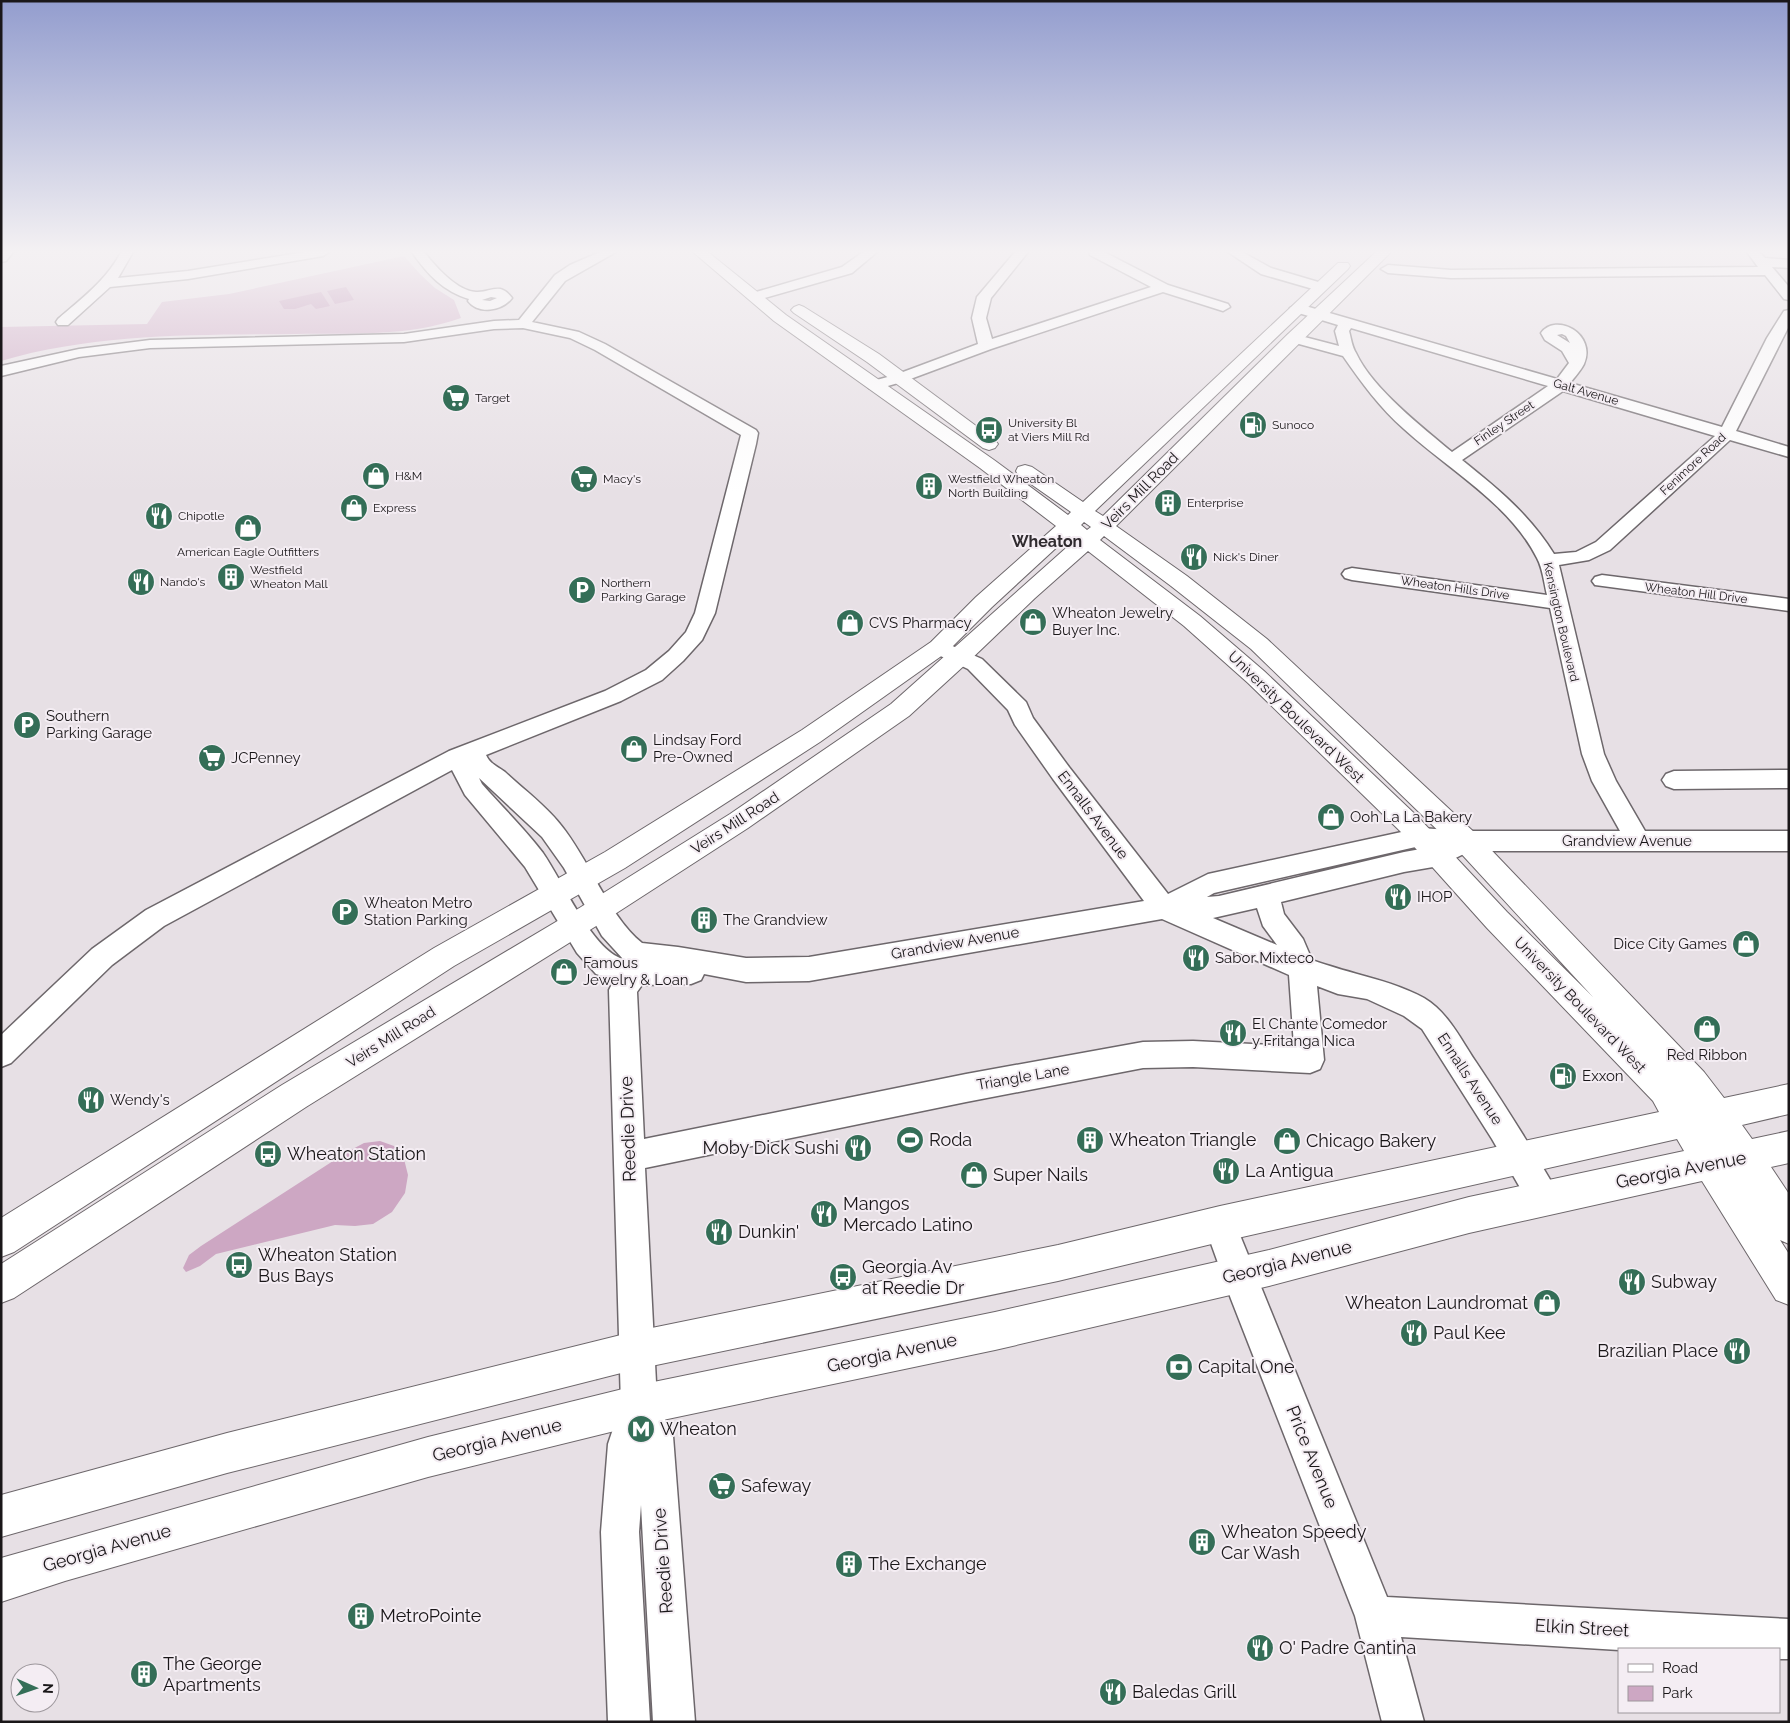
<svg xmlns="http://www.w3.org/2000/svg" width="1790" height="1723" font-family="Raleway,sans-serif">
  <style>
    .green { fill: #cda7c3 }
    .water { fill: #b37ba7 }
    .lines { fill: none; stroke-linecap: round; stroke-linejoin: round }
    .minor-casing { stroke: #6d676b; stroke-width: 3 }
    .major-casing { stroke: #6d676b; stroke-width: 2 }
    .minor { fill: #fff; fill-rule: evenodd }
    .major { fill: #fff; fill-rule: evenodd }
    .labels { text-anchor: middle; stroke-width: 4; stroke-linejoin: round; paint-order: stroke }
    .far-street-label { font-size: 12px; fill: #1a1719; stroke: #f4edf3 }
    .far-poi-label { font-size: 12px; fill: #1a1719; stroke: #f4edf3; text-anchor: start }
    .street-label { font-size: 15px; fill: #1a1719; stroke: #f4edf3 }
    .poi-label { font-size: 15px; fill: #1a1719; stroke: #f4edf3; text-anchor: start }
    .far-district-label { font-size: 16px; font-weight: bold; fill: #302b2f; stroke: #f4edf3 }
    .near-street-label { font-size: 18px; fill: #1a1719; stroke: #f4edf3 }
    .near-poi-label { font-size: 18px; fill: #1a1719; stroke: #f4edf3; text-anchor: start }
  </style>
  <rect width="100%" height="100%" fill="#e7e0e5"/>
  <path class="green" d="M 404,256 L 420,274 L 435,288 L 454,300 L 461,318 C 408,337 351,333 296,334 C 197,335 96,333 1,361 L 1,327 L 147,324 L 162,302 L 229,294 Z
    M 380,1141 L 394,1146 L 404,1159 L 408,1175 L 405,1193 L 392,1212 L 373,1224 L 355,1226 L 335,1225 L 216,1254 L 200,1266 L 186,1272 L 183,1268 L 189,1255 L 201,1246 L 347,1152 L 364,1143 Z"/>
  <path class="water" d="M 346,287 L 354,300 L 335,304 L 327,291 Z
    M 321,292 L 330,306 L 316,309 L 311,304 L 295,309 L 284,309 L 279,301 Z"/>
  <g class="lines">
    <g class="minor-casing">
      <path id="minor" d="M 1,252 L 13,252 L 6,261 L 1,262 Z
        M 121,252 L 133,252 L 118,278 L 188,271 L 305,252 L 329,252 L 323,256 L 188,279 L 110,287 L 68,325 L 58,325 L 56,322 L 58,319 C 81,299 107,280 121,252 Z
        M 412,252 L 424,252 C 435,266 457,291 476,292 C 491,293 499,281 512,298 C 502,311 479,315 468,301 L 469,299 C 443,291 427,274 412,252 ZM 491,297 L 497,298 L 490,301 L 482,300 Z
        M 600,252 L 616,252 L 565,281 L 532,322 L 579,332 L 605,344 L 756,430 L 758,433 L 756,444 L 715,613 L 702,640 L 683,661 L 662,680 L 621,701 L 486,755 C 490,764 497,766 505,772 C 523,789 545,805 560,824 C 589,859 609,917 642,943 L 678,947 L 746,958 L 809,957 L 1144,901 L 1053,779 L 1015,725 L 1008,710 L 968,669 L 932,652 L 929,647 L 932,642 L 939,640 L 982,659 L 1026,702 L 1033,718 L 1069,767 L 1168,894 L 1208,874 L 1420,828 L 1466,831 L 1620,831 L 1592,781 L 1582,754 L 1550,608 L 1352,580 L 1345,578 L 1342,574 L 1345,570 L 1352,568 L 1547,595 C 1544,583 1543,569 1537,558 C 1509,503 1449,470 1404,429 C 1380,408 1361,382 1343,356 L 1288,341 L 1286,338 L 1288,335 L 1293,334 L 1339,346 L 1335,331 L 1338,325 L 1292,311 L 1290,308 L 1297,304 L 1302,305 L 1557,379 L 1569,363 L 1562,351 L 1545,340 L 1541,333 C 1556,312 1597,334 1584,364 C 1581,370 1575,377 1570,383 L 1722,427 L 1767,338 L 1784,311 L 1789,310 L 1789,326 L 1736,431 L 1789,447 L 1789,457 L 1730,440 L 1610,550 L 1589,560 L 1559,565 L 1604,754 L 1616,781 L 1645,831 L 1789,831 L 1789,851 L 1470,851 L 1439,866 L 1404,872 L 1281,902 L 1284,914 L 1303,939 L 1312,960 C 1349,974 1389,979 1424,998 C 1448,1012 1461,1040 1476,1062 C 1504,1104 1530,1145 1555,1188 L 1560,1199 L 1555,1210 L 1544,1215 L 1533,1210 L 1492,1139 L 1422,1029 L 1404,1016 L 1367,999 L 1338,994 L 1317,986 L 1324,1060 L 1320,1069 L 1310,1073 L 1193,1067 L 1143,1068 L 966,1102 L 645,1168 L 657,1402 L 673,1436 L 695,1722 L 653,1722 L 641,1505 L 639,1532 L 650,1722 L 608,1722 L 601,1532 L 608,1444 L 621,1405 L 609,990 L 614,980 L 596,974 L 577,953 L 525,867 L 465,795 L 452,770 L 164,926 L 112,965 L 11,1063 L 1,1067 L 1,1035 L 92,949 L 146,910 L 449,751 L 605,691 L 646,670 L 669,651 L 686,632 L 695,613 L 741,435 L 595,350 L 570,338 L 523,328 L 494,329 L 404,342 L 150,348 L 79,357 L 1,376 L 1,366 L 79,349 L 150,340 L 404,334 L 494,321 L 519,320 L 555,275 L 570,265 ZM 1351,328 L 1548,386 L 1452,452 C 1422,427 1372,388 1356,353 C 1352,347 1351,338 1349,331 ZM 1562,334 L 1566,336 L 1570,343 L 1557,335 ZM 1563,391 L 1715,436 L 1596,542 L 1576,552 L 1554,554 C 1529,514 1498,489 1462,460 ZM 479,778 L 542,837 L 564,868 L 602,936 L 623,959 C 592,950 562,880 543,853 C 525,829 502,807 482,784 ZM 1420,846 L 1432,847 L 1404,852 L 1219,896 L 1207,897 L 1214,893 ZM 1257,908 L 1263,926 L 1277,945 L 1213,918 ZM 1162,919 L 1289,975 L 1294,1046 L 1193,1041 L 1143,1042 L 966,1074 L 644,1139 L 637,992 L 642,985 L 691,984 L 701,980 L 704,974 L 746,982 L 809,981 Z
        M 863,252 L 877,252 L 852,273 L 754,301 L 747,297 L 749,294 L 842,267 Z
        M 1015,252 L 1028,252 L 991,298 L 986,318 L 992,339 L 1151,287 L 1090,255 L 1089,252 L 1104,252 L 1168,285 L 1228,304 L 1230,307 L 1223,311 L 1163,292 L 991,349 L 905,381 L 874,390 L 869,388 L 866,385 L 869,382 L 895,375 L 978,344 L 972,318 L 977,297 Z
        M 1228,252 L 1242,252 L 1271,268 L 1325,284 L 1327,287 L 1320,291 L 1261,274 Z
        M 1747,252 L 1759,252 L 1765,258 L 1789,260 L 1789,268 L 1772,267 L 1789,287 L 1789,300 L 1784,299 L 1765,275 L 1451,278 L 1388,273 L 1381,269 L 1388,265 L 1451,270 L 1758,267 Z
        M 1602,575 L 1789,599 L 1789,611 L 1595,585 L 1592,581 L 1595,577 Z
        M 1789,770 L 1789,788 L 1674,789 L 1666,786 L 1662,780 L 1666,774 L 1674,771 Z
        M 1220,1208 L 1231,1213 L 1387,1597 L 1789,1619 L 1789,1659 L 1779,1659 L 1779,1649 L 1619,1650 L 1401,1637 L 1424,1722 L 1382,1722 L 1355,1616 L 1231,1299 L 1204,1224 L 1209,1213 Z"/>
    </g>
    <g class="major-casing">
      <path id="major" d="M 693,252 L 708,252 L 786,315 L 994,460 L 1068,515 L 1071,512 L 1018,475 L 1016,471 L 1018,467 L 1025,465 L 1032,467 L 1083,502 L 1338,263 L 1348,263 L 1350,266 L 1348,269 L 1095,511 L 1103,516 L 1287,335 L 1376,252 L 1391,252 L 1116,526 L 1187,576 L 1267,639 L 1476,834 L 1704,1072 L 1724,1098 L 1789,1084 L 1789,1114 L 1742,1125 L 1752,1139 L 1789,1131 L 1789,1163 L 1771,1167 L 1789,1194 L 1789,1244 L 1780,1240 L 1789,1254 L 1789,1305 L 1776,1300 L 1702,1181 L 1469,1233 L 1269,1286 L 995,1350 L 639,1425 L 428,1477 L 65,1581 L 1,1602 L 1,1558 L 428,1437 L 639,1385 L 995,1312 L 1269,1250 L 1469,1197 L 1684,1151 L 1677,1139 L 1220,1242 L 1058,1281 L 637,1369 L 227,1473 L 1,1537 L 1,1495 L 227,1433 L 637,1331 L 1058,1245 L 1220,1206 L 1659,1112 L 1653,1101 L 1487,928 L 1400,831 L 1248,683 L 1184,626 L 1088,551 L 1035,598 L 967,663 L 909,716 L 748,828 L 601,923 L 306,1107 L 14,1298 L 1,1303 L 1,1264 L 282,1085 L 581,907 L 730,814 L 891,704 L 1075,540 L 1069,536 L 992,607 L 947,652 L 820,742 L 625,868 L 454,966 L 14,1252 L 1,1257 L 1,1218 L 434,948 L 605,852 L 802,730 L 931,642 L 976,597 L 1056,526 L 980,468 L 774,321 ZM 1084,522 L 1091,527 L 1087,530 L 1081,525 ZM 1104,536 L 1171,586 L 1251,649 L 1456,848 L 1593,997 L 1507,912 L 1418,817 L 1264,671 L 1200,616 L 1100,540 Z
        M 799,305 L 804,307 L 879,354 L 995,440 L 998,444 L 995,448 L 989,450 L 983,448 L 867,362 L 794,313 L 791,310 L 794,307 Z"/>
    </g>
    <use href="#minor" class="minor"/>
    <use href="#major" class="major"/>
  </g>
  <linearGradient id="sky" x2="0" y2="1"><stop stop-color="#939dce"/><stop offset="0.51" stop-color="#f4f1f3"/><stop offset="1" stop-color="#f4f1f3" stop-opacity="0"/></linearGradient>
  <rect width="1790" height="493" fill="url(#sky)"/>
  <defs>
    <g id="supermarket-disc" transform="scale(1.4375)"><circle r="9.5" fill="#346e57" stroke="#f4edf3"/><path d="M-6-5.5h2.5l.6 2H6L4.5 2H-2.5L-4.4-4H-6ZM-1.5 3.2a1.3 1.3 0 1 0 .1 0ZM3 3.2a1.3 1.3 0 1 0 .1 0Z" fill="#fff"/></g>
    <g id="fuel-disc" transform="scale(1.4375)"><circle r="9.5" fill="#346e57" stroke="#f4edf3"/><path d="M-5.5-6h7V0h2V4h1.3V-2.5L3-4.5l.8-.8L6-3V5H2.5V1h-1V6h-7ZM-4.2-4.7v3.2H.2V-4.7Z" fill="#fff"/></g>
    <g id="bus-disc" transform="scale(1.4375)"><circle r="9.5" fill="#346e57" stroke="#f4edf3"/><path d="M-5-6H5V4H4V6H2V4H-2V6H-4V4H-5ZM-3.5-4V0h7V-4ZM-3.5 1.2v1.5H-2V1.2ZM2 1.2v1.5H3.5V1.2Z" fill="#fff"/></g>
    <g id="shop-disc" transform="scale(1.4375)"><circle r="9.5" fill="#346e57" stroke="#f4edf3"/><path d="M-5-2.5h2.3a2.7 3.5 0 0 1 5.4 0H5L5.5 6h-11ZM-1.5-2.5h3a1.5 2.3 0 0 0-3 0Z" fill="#fff"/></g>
    <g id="building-disc" transform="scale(1.4375)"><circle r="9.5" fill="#346e57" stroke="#f4edf3"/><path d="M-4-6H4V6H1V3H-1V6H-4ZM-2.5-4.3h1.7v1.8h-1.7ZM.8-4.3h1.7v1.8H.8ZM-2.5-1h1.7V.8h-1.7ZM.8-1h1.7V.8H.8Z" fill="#fff"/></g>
    <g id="restaurant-disc" transform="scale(1.4375)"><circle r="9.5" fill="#346e57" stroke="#f4edf3"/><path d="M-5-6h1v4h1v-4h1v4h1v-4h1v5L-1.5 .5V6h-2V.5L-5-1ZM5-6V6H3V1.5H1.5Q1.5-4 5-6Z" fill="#fff"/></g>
    <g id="parking-disc" transform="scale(1.4375)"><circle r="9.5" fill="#346e57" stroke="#f4edf3"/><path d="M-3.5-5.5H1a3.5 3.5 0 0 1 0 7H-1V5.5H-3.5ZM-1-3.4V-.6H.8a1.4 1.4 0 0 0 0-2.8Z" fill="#fff"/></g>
    <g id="stadium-disc" transform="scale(1.4375)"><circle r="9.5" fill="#346e57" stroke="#f4edf3"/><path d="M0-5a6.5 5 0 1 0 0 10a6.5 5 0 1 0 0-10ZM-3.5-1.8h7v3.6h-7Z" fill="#fff"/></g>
    <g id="bank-disc" transform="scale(1.4375)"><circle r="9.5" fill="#346e57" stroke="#f4edf3"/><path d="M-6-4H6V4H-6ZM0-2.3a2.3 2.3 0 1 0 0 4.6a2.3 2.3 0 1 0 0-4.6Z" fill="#fff"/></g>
    <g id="metro-disc" transform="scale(1.4375)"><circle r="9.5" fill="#346e57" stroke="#f4edf3"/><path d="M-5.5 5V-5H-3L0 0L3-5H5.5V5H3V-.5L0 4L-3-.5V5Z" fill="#fff"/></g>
  </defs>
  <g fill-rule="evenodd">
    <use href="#supermarket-disc" x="456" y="398"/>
    <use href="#fuel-disc" x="1253" y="425"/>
    <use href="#bus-disc" x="989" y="430"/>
    <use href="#shop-disc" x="376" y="476"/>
    <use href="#supermarket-disc" x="584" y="479"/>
    <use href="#building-disc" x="929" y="486"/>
    <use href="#building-disc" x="1168" y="503"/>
    <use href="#shop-disc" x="354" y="508"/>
    <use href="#restaurant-disc" x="159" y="516"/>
    <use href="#shop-disc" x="248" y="528"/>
    <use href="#restaurant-disc" x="1194" y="557"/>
    <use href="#building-disc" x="231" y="577"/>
    <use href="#restaurant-disc" x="141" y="582"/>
    <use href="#parking-disc" x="582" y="590"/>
    <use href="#shop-disc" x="1033" y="622"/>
    <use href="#shop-disc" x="850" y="623"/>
    <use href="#parking-disc" x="27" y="725"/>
    <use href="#shop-disc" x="634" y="749"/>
    <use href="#supermarket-disc" x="212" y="758"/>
    <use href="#shop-disc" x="1331" y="817"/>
    <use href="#restaurant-disc" x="1398" y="897"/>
    <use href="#parking-disc" x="345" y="912"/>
    <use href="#building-disc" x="704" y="920"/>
    <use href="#shop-disc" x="1746" y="944"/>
    <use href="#restaurant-disc" x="1196" y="958"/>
    <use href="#shop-disc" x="564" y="972"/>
    <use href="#shop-disc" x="1707" y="1029"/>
    <use href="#restaurant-disc" x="1233" y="1033"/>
    <use href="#fuel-disc" x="1563" y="1076"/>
    <use href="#restaurant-disc" x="91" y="1100"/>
    <use href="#stadium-disc" x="910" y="1140"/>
    <use href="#building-disc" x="1090" y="1140"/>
    <use href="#shop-disc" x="1287" y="1141"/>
    <use href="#restaurant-disc" x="858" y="1148"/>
    <use href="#bus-disc" x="268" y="1154"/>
    <use href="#restaurant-disc" x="1226" y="1171"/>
    <use href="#shop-disc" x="974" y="1175"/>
    <use href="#restaurant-disc" x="824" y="1214"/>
    <use href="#restaurant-disc" x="719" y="1232"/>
    <use href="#bus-disc" x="239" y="1265"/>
    <use href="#bus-disc" x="843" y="1277"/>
    <use href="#restaurant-disc" x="1632" y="1282"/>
    <use href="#shop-disc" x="1547" y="1303"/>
    <use href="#restaurant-disc" x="1414" y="1333"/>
    <use href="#restaurant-disc" x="1737" y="1351"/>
    <use href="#bank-disc" x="1179" y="1367"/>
    <use href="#metro-disc" x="641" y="1429"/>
    <use href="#supermarket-disc" x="722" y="1486"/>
    <use href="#building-disc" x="1202" y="1542"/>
    <use href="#building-disc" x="849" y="1564"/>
    <use href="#building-disc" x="361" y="1616"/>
    <use href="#restaurant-disc" x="1260" y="1648"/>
    <use href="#building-disc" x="144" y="1674"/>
    <use href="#restaurant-disc" x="1113" y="1692"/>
  </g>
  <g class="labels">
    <g class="far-street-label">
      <text transform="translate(1586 392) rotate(16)" y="4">Galt Avenue</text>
      <text transform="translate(1504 423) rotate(-34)" y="4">Finley Street</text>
      <text transform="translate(1693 464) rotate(-43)" y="4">Fenimore Road</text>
      <text transform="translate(1455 588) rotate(8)" y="4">Wheaton Hills Drive</text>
      <text transform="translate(1696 593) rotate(7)" y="4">Wheaton Hill Drive</text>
      <text transform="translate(1561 622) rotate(77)" y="4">Kensington Boulevard</text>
    </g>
    <g class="far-poi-label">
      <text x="475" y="402">Target</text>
      <text x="1008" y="427">University Bl<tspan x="1008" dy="14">at Viers Mill Rd</tspan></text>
      <text x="1272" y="429">Sunoco</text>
      <text x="395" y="480">H&amp;M</text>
      <text x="603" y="483">Macy's</text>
      <text x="948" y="483">Westfield Wheaton<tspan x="948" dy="14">North Building</tspan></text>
      <text x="1187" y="507">Enterprise</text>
      <text x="373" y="512">Express</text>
      <text x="178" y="520">Chipotle</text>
      <text x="248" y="556" text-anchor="middle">American Eagle Outfitters</text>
      <text x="1213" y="561">Nick's Diner</text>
      <text x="250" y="574">Westfield<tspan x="250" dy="14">Wheaton Mall</tspan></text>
      <text x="160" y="586">Nando's</text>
      <text x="601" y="587">Northern<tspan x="601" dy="14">Parking Garage</tspan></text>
    </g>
    <g class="street-label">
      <text transform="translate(1140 491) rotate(-45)" y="5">Veirs Mill Road</text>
      <text transform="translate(1296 717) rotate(44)" y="5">University Boulevard West</text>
      <text transform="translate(1093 815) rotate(53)" y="5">Ennalls Avenue</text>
      <text transform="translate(735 823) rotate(-33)" y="5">Veirs Mill Road</text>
      <text x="1627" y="846">Grandview Avenue</text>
      <text transform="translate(955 943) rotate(-10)" y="5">Grandview Avenue</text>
      <text transform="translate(1580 1005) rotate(46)" y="5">University Boulevard West</text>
      <text transform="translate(391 1037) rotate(-32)" y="5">Veirs Mill Road</text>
      <text transform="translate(1023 1077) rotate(-10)" y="5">Triangle Lane</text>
      <text transform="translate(1470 1079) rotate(57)" y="5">Ennalls Avenue</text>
    </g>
    <g class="poi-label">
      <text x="1052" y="618">Wheaton Jewelry<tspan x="1052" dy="17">Buyer Inc.</tspan></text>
      <text x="869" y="628">CVS Pharmacy</text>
      <text x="46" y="721">Southern<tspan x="46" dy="17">Parking Garage</tspan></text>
      <text x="653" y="745">Lindsay Ford<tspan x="653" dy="17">Pre-Owned</tspan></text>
      <text x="231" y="763">JCPenney</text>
      <text x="1350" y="822">Ooh La La Bakery</text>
      <text x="1417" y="902">IHOP</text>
      <text x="364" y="908">Wheaton Metro<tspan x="364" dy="17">Station Parking</tspan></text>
      <text x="723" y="925">The Grandview</text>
      <text x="1727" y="949" text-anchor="end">Dice City Games</text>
      <text x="1215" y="963">Sabor Mixteco</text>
      <text x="583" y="968">Famous<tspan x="583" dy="17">Jewelry &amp; Loan</tspan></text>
      <text x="1252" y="1029">El Chante Comedor<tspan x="1252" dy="17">y Fritanga Nica</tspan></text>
      <text x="1707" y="1060" text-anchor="middle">Red Ribbon</text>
      <text x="1582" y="1081">Exxon</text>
      <text x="110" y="1105">Wendy's</text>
    </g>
    <g class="far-district-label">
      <text x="1047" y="547">Wheaton</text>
    </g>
    <g class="near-street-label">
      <text transform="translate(628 1129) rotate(-92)" y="6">Reedie Drive</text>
      <text transform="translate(1681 1170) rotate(-11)" y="6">Georgia Avenue</text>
      <text transform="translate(1287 1262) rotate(-14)" y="6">Georgia Avenue</text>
      <text transform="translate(892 1353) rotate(-12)" y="6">Georgia Avenue</text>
      <text transform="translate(497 1440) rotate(-14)" y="6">Georgia Avenue</text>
      <text transform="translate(1312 1457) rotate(68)" y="6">Price Avenue</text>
      <text transform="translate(107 1548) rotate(-16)" y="6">Georgia Avenue</text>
      <text transform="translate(663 1561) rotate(-94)" y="6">Reedie Drive</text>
      <text transform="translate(1582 1628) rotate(3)" y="6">Elkin Street</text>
    </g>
    <g class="near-poi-label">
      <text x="929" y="1146">Roda</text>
      <text x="1109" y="1146">Wheaton Triangle</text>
      <text x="1306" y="1147">Chicago Bakery</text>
      <text x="839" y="1154" text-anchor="end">Moby Dick Sushi</text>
      <text x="287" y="1160">Wheaton Station</text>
      <text x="1245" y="1177">La Antigua</text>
      <text x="993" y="1181">Super Nails</text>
      <text x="843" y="1210">Mangos<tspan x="843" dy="21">Mercado Latino</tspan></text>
      <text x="738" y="1238">Dunkin'</text>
      <text x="258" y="1261">Wheaton Station<tspan x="258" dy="21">Bus Bays</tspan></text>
      <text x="862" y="1273">Georgia Av<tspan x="862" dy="21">at Reedie Dr</tspan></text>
      <text x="1651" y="1288">Subway</text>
      <text x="1528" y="1309" text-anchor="end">Wheaton Laundromat</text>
      <text x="1433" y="1339">Paul Kee</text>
      <text x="1718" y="1357" text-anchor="end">Brazilian Place</text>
      <text x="1198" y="1373">Capital One</text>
      <text x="660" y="1435">Wheaton</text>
      <text x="741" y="1492">Safeway</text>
      <text x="1221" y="1538">Wheaton Speedy<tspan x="1221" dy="21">Car Wash</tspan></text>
      <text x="868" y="1570">The Exchange</text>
      <text x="380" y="1622">MetroPointe</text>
      <text x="1279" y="1654">O' Padre Cantina</text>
      <text x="163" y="1670">The George<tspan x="163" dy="21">Apartments</tspan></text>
      <text x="1132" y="1698">Baledas Grill</text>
    </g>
  </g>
  <rect width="1790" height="1723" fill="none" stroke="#1a1719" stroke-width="5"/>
  <rect x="1618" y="1648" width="162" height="65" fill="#f4edf3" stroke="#9d979c"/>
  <rect x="1628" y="1664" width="25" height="8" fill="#ffffff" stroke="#9d979c"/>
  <text x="1662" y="1673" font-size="15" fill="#1a1719">Road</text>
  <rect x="1628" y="1686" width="25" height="15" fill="#cda7c3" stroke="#9d979c"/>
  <text x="1662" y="1698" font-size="15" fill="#1a1719">Park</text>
  <g transform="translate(35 1688) rotate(92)"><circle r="24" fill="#f4edf3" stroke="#9d979c"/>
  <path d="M0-4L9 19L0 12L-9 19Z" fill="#346e57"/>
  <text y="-8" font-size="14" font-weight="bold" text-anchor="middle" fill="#1a1719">N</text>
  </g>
</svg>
